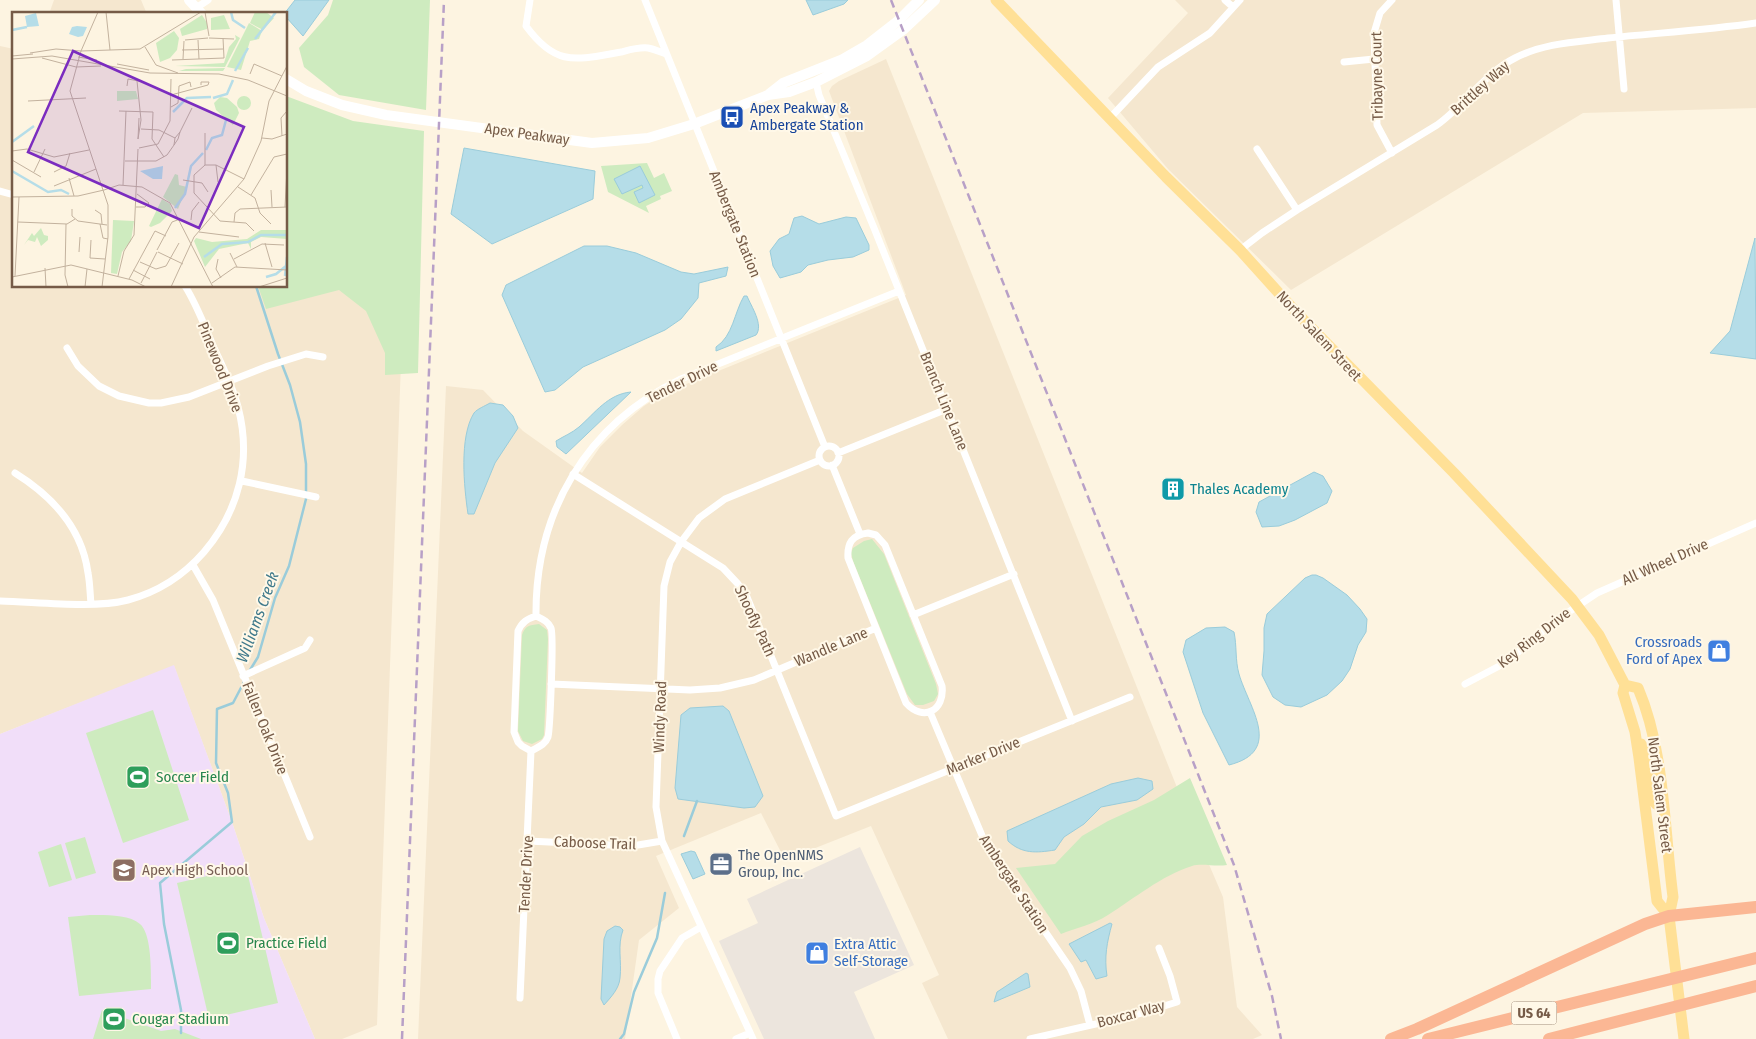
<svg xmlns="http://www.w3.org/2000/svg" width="1756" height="1039" font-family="'Fira Sans Condensed',sans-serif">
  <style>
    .residential { fill: #f5e7cf }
    .industrial { fill: #ece5dd }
    .education { fill: #f1def9 }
    .green { fill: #ceebbf }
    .water { fill: #b5dde8; stroke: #9accda }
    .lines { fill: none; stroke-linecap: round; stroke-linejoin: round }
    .stream { stroke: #9accda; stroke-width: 2.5 }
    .street { stroke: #fff; stroke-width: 7 }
    .secondary { stroke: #fff; stroke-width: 10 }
    .primary { stroke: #ffe096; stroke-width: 11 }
    .highway { stroke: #fbb794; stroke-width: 12 }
    .rail { stroke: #b8a0c7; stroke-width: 2.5; stroke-dasharray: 8 5; stroke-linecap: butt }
    .labels { text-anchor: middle; stroke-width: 4; stroke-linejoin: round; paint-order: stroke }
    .shield { fill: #fff8e8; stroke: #9f8a77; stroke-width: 1 }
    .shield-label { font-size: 14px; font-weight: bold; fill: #765b47 }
    .street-label { font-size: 15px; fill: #765b47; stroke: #fff8e8 }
    .transit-label { font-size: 15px; fill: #164399; stroke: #fff8e8; text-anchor: start }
    .culture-label { font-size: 15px; fill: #0d838f; stroke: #fff8e8; text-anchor: start }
    .shop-label { font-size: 15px; fill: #366cbe; stroke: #fff8e8; text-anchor: end }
    .leisure-label { font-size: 15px; fill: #27864d; stroke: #fff8e8; text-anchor: start }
    .service-label { font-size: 15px; fill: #4e5e75; stroke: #fff8e8; text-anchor: start }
    .education-label { font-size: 15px; fill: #785e54; stroke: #fff8e8; text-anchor: start }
    .water-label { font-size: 16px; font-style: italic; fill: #3f798b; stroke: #fff8e8 }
    .inset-river { fill: none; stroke: #b5dde8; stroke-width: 2.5 }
    .inset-road { fill: none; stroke: #c3b29e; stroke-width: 1 }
    .view { fill: #7b2cbf; fill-opacity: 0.15; stroke: #7b2cbf; stroke-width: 2.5 }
    .inset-edge { fill: none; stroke: #765b47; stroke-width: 2.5 }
  </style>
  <rect width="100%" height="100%" fill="#fdf4e1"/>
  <path class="residential" d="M 54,0 L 141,0 L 147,14 L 49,14 Z
    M 1175,0 L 1756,0 L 1756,108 L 1583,113 L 1291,290 L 1168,169 L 1108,98 L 1188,13 Z
    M 0,46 L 14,49 L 14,286 L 270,286 L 276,299 L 361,265 L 401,362 L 377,1025 L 342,1039 L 315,1039 L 264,918 L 232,822 L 174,666 L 0,734 Z
    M 886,59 L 1192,825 L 1223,897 L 1237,1007 L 1262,1035 L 1253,1039 L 948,1039 L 922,983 L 939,975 L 871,826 L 785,860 L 761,813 L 656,856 L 679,908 L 639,940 L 625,1039 L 418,1039 L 446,386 L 483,390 L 523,431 L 582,473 L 600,447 L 622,425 L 644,406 L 664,393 L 906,295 L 829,91 L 832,86 L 839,81 Z"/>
  <path class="industrial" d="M 860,847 L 914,965 L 854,992 L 875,1039 L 764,1039 L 719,941 L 758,923 L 747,899 Z"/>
  <path class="education" d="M 174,665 L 232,822 L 264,918 L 315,1039 L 0,1039 L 0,734 Z"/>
  <path class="green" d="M 333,0 L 430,0 L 426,110 L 339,95 L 304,67 L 299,48 L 328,15 Z
    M 286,96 L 353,121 L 424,131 L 418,373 L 385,375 L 385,353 L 366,311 L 339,290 L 266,309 L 258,286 L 286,286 Z
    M 647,163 L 654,178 L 664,173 L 672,191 L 660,196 L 661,199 L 646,206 L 649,213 L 608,192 L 601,166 Z
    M 872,539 L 884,554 L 936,684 L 938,694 L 934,701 L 923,705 L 915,705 L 907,694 L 853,561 L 851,553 L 853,548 L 864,541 Z
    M 539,624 L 547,630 L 548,639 L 544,735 L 542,739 L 532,744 L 523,741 L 518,731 L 522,635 C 525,626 529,625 539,624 Z
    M 153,710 L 189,820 L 123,843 L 86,733 Z
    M 1190,778 L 1227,865 C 1215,867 1202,863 1192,866 C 1161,876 1135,898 1108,915 C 1094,924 1076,928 1061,934 L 1016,868 L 1055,864 L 1082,836 L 1108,821 L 1154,800 Z
    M 85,837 L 96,873 L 76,879 L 65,843 Z
    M 61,844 L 72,880 L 49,887 L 38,852 Z
    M 246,867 L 278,1003 L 209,1019 L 177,883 Z
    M 90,915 C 104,915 129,914 140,924 C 152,934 151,974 151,989 L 79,996 L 68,917 Z
    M 102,1010 L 161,1031 L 175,1029 L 201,1039 L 93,1039 Z"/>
  <path class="water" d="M 295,0 L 329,0 L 303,36 L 286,17 L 286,14 L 284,14 Z
    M 806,0 L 848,0 L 844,4 L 813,15 Z
    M 464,148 L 595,171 L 593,199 L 492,244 L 451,214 Z
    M 640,166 L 655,195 L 639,203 L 634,192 L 643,188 L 642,185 L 622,194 L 614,179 Z
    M 802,216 L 819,224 L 846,217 L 856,218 L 869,245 L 869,250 L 853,257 L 828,260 L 808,265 L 801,272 L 780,278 L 773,266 L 770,251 L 779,239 L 789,234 L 794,218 Z
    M 1755,238 L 1756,359 L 1710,353 L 1730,331 Z
    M 584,246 L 607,246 L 636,253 L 681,272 L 694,274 L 728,267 L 726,276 L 699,283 L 698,298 L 681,319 L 665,330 L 583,367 L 555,390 L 545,392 L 502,295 L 506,285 Z
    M 744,296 L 747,296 C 751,306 764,325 756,335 L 716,351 L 716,347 C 733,336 734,313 744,296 Z
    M 631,392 L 566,454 L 557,447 L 556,441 C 564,436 572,433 579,427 C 595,413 608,394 631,392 Z
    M 490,403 L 503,405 L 513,416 L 518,428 L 495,463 L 474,514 L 468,514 C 464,487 459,437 474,413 C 477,409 485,406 490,403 Z
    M 1314,472 L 1323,476 L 1332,491 L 1327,503 L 1295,520 L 1279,526 L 1262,527 L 1256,512 L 1259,502 Z
    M 1312,575 L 1316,575 L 1323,578 L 1347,595 L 1360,609 L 1367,619 L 1366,632 L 1358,645 L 1350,669 L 1342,681 L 1327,695 L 1301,707 L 1285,705 L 1273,697 L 1262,675 L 1264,651 L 1264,628 L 1267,614 L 1305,578 Z
    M 1225,627 L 1234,632 C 1237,646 1235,660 1239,674 C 1249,708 1284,751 1229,765 L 1203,713 L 1183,652 L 1186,640 L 1206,628 Z
    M 723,706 L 729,711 L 763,796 L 755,807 L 744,808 L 678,799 L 675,788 L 681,715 L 690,708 Z
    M 1138,778 L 1152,781 L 1153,789 L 1137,800 L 1101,807 L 1084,824 L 1064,837 L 1055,850 C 1036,853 1022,854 1008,841 L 1007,831 L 1111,784 Z
    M 691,851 L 695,852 L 705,874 L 693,879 L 681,854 Z
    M 1110,923 L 1112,924 C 1107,942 1104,957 1107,976 L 1096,979 L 1086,960 L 1081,962 L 1069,944 Z
    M 615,926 L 620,927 L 623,930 C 617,946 622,961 620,978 C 619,989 611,997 604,1005 L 601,999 L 604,939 L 607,931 Z
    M 1026,973 L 1028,974 L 1030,987 L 994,1002 L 997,992 Z"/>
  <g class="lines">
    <path class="stream" d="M 250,670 L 258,657 L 275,598 L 289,566 L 306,499 L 306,464 L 300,422 L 290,385 L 278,354 L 256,286
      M 684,836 L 697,801
      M 181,1033 L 181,1010 L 164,924 L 160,883 L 232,822 L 228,793 L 216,763 L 217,709 L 233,703 L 244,682
      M 620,1039 L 624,1034 L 634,992 L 657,938 L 665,893"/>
    <path class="street" d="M 530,0 L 526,26 C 556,67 575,60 621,52 C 629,50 639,47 648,48 C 654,49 660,52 666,54
      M 645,0 L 825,447
      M 1225,0 L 1233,7
      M 1392,0 L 1380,13 L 1374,33 L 1377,125 L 1392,153
      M 1616,0 L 1624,89
      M 196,8 L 208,0
      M 1344,62 L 1374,59
      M 816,82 L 819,95 L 874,228 L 1072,721
      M 1109,119 L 1158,67 L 1210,33 L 1240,0
      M 1257,149 L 1297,210
      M 0,191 L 14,195
      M 1240,250 L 1262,233 L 1297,210 L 1437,125 C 1464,106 1485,73 1515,58 C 1544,43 1576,42 1608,38 C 1657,33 1707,30 1756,23
      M 67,348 L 78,366 L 99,386 L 119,396 L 149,403 L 161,403 L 189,397 L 268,366 L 306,354 L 323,357
      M819 456a10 10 0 1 1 20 0a10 10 0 1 1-20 0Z
      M 838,453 L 947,409
      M 832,465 L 860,534
      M 15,473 C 52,496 82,528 88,573 C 90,583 90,594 91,604
      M 573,474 L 723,568 L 738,584 L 747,597 L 836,816 L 1130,697
      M 242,481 L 316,497
      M 868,533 L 876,535 L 885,545 L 942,686 C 945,711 923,722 906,703 L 848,558 C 847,543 852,535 868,533 Z
      M 193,565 L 213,600 L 310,837
      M 0,601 C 38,602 93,609 128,600 C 158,592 184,575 204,552 C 239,511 252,460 238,407 C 233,387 223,367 214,348 C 205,327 197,305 185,286
      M 913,615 L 1014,574
      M 536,616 C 535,512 586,425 681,379 L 899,291
      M 536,616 C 542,619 548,621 551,628 C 554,634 550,729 548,737 C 545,745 538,747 531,751 L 522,746 L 518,742 L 514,732 L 518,631 C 522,622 527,619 536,616 Z
      M 243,676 L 305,648 L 310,640
      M 551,684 L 690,690 L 720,688 L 754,680 L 876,628
      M 1465,684 L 1505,663 L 1555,621 L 1597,593 L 1756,523
      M 930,712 L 986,845 L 1070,968 L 1081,991 L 1090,1025
      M 528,841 L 632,846 L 662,841
      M 520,998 L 531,751
      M 677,1039 L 658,993 L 658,979 L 660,971 L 682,938 L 701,927
      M 736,1039 L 750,1033
      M 753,1039 L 662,841 L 656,807 L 664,586 L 670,562 L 681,542 L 699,518 L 725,499 L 820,460
      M 1030,1039 L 1135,1015 L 1177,1002 L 1170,976 L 1159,948"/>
    <path class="secondary" d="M 189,0 L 202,14
      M 286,79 L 306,91 L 342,105 L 386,115 L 592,143 L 648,138 L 694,124 L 768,95 L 789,92 L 816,82 L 867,56 L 903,30 L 935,0
      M 769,94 L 783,83 L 841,60 L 867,45 L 899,20 L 919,0"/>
    <path class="primary" d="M 996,0 L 1166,177 L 1240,250 L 1294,310 L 1454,473 L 1572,599 L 1599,635 L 1625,685 L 1623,693 L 1635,732 L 1639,758 L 1657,901 L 1669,916
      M 1625,685 L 1638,688 C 1665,751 1664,829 1673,897 L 1669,916 L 1684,1039
      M 1641,744 L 1648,759 L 1654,801 L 1656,804 L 1663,806"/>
    <path class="highway" d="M 1391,1039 L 1417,1029 L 1645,924 L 1669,916 L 1756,907
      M 1428,1039 L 1756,958
      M 1549,1039 L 1756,986"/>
    <path class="rail" d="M 891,0 L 1234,865 L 1272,996 L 1281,1039
      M 402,1039 L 444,0"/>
  </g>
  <defs>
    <g id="bus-square" transform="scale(1.25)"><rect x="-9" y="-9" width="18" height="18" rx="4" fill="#1a4fb4" stroke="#fff8e8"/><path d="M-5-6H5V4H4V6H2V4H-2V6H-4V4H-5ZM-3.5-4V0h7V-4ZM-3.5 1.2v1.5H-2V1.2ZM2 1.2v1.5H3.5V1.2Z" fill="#fff"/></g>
    <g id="building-square" transform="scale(1.25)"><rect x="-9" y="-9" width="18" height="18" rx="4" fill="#0f9aa8" stroke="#fff8e8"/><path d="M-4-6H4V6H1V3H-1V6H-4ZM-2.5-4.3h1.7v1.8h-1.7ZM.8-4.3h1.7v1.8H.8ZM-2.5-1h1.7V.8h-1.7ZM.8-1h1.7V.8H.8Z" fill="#fff"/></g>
    <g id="shop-square" transform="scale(1.25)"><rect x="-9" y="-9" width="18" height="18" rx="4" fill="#3f7fe0" stroke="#fff8e8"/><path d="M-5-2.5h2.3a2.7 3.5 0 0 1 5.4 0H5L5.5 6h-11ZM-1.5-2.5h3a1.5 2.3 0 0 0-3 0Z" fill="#fff"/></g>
    <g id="stadium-square" transform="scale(1.25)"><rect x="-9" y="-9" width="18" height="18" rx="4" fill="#2e9e5b" stroke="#fff8e8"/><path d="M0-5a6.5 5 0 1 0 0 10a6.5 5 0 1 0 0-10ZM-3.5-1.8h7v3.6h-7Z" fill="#fff"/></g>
    <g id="office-square" transform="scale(1.25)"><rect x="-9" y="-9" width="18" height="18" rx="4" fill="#5c6f8a" stroke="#fff8e8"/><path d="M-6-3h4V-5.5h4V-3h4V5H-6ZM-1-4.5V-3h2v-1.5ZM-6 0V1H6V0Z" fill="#fff"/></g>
    <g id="school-square" transform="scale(1.25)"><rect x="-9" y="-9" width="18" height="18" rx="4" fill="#8d6e63" stroke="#fff8e8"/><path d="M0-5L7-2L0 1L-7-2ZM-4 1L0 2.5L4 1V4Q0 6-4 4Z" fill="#fff"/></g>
  </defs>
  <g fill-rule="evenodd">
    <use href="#bus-square" x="732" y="117"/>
    <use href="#building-square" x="1173" y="489"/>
    <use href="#shop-square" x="1719" y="651"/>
    <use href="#stadium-square" x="138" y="777"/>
    <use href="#office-square" x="721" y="864"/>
    <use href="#school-square" x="124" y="870"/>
    <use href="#stadium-square" x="228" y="943"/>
    <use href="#shop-square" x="817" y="953"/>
    <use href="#stadium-square" x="114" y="1019"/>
  </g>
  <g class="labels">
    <rect class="shield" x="1511.5" y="1001.5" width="45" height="23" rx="4"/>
    <g class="shield-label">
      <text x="1534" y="1018">US 64</text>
    </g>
    <g class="street-label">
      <text transform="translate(1377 76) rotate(-91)" y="5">Tribayne Court</text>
      <text transform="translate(1480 88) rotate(-42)" y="5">Brittley Way</text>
      <text transform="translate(527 134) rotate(8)" y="5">Apex Peakway</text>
      <text transform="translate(735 224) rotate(68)" y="5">Ambergate Station</text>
      <text transform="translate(1319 336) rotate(47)" y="5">North Salem Street</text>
      <text transform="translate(220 367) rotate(68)" y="5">Pinewood Drive</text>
      <text transform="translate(682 382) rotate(-26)" y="5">Tender Drive</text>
      <text transform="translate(944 401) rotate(68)" y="5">Branch Line Lane</text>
      <text transform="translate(1665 562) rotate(-24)" y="5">All Wheel Drive</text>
      <text transform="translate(755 621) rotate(65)" y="5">Shoofly Path</text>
      <text transform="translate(1534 638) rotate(-38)" y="5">Key Ring Drive</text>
      <text transform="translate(831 647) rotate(-23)" y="5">Wandle Lane</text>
      <text transform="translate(660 717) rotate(-88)" y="5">Windy Road</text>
      <text transform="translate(265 728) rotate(68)" y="5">Fallen Oak Drive</text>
      <text transform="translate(983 756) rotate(-22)" y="5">Marker Drive</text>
      <text transform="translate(1660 795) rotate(83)" y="5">North Salem Street</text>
      <text transform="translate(595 843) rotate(2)" y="5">Caboose Trail</text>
      <text transform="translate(526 874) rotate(-87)" y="5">Tender Drive</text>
      <text transform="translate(1014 884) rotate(57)" y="5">Ambergate Station</text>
      <text transform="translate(1131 1014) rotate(-15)" y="5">Boxcar Way</text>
    </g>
    <g class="transit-label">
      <text x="750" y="113">Apex Peakway &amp;<tspan x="750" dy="17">Ambergate Station</tspan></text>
    </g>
    <g class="culture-label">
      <text x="1190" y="494">Thales Academy</text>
    </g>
    <g class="shop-label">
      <text x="1702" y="647">Crossroads<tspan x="1702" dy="17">Ford of Apex</tspan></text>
      <text x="834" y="949" text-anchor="start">Extra Attic<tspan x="834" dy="17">Self-Storage</tspan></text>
    </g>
    <g class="leisure-label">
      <text x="156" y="782">Soccer Field</text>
      <text x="246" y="948">Practice Field</text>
      <text x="132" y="1024">Cougar Stadium</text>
    </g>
    <g class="service-label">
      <text x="738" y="860">The OpenNMS<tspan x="738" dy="17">Group, Inc.</tspan></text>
    </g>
    <g class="education-label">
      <text x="142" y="875">Apex High School</text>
    </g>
    <g class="water-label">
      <text transform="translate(257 617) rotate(-70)" y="6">Williams Creek</text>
    </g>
  </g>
  <g transform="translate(12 12)">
    <rect width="275" height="275" fill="#fdf4e1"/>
    <path d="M 243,0 L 254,0 L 262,6 L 251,18 L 238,11 ZM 190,3 L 195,11 L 195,17 L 170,24 L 168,17 ZM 212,3 L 218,17 L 199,18 L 199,6 ZM 237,11 L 250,19 L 247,27 L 238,29 L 229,58 L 215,55 ZM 162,19 L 167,26 L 165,38 L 158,46 L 148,50 L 144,31 ZM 223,23 L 228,26 L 213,55 L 163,54 L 212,51 L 217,35 L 224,27 ZM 213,56 L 211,59 L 167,59 L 174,57 ZM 105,79 L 124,79 L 126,87 L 105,89 ZM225 91a7 7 0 1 1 14 0a7 7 0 1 1-14 0ZM 208,85 L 215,86 L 225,95 L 227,101 L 221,113 L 204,98 L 202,91 ZM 163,162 L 166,163 L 167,173 L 175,175 L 166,197 L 151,185 ZM 150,187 L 158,192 L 160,199 L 148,211 L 139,215 L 137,214 ZM 101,208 L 122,209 L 119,229 L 110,240 L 105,262 L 99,261 ZM 29,216 L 32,223 L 36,224 L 36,228 L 29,234 L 25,225 L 23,230 L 16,228 L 12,233 L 20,221 L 22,224 ZM 249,218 L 275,218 L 275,227 L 249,225 L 239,230 L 239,237 L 236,231 L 207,237 L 193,255 L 182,229 L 184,226 L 200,230 L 235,227 Z" fill="#ceebbf"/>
    <path d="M 24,1 L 27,14 L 15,15 L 13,4 ZM 60,15 L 65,14 L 75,15 L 71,24 L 66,25 L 57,22 ZM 151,154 L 150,167 L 141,167 L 128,159 Z" fill="#b5dde8"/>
    <path class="inset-river" d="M 219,0 L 221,8 L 233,16M 0,18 L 15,15M 243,27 L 264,0M 223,59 L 236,36M 201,86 L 215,82 L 221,68M 161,100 L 175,86 L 199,85M 0,130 L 22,114M 194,138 L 200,126 L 210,123 L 214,108M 0,159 L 36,180 L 49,178 L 57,182M 163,196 L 173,182 L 179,154 L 191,141M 192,245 L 210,232 L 236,230 L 249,223 L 275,223M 273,264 L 275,245M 254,265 L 264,262 L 274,254"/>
    <path class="inset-road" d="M 86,0 L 69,39 L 58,79 L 96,193 L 96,225 L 90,275M 94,0 L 98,38M 193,0 L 197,24M 197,26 L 222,27M 173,28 L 196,26M 186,28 L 187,47M 133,35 L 144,53 L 166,61M 170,38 L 211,37M 69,39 L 128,37 L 189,0M 18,41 L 44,37 L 69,39M 0,44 L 21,42M 66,45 L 85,48M 30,46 L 64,55 L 89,54M 0,47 L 40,44 L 138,61 L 207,62 L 236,68 L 275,84M 171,47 L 172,29M 160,48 L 212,46 L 211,26M 105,52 L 137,58M 238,62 L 242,52 L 270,64M 125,69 L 129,108 L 126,127 L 127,106M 115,74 L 116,67 L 132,70M 159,83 L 196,73 L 197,70 L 189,70 L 189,73M 16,89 L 74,86M 159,95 L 166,91 L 167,74 L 178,70 L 179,75M 107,99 L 141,100 L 140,127 L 152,145M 129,117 L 147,118 L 163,126M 168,120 L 166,127 L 162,133 L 163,126 ZM 168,120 L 180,96M 270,124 L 269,106 L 275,99M 250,126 L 260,127 L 275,122M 127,136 L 146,132 L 158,109 L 159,67M 0,139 L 15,137 L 42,145 L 77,138M 0,148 L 29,165M 113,149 L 144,149 L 155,143 L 162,133M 193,153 L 193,121M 204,153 L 206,170M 22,160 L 33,137M 42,160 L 54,154 L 58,141M 57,166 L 62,184M 232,167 L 204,153 L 193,153 L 182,163 L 182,181 L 208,209 L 234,211 L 242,219M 171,168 L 190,171 L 196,180M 111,173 L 114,99M 42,174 L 84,157M 226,175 L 243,186 L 248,201 L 259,212M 92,178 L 107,173 L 130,175 L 158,191 L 201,275M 259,178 L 260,195M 239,183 L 262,145 L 275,142M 0,185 L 66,184 L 92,178M 124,195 L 133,195 L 137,191 L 125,182M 273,195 L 275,157M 60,197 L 60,204 L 66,209 L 95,213M 83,198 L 89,202 L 90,212M 179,208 L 180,199 L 187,190M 6,210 L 55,212 L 63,207M 222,210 L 223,201 L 228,197 L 275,195M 54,212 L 53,263 L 56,275M 88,212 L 91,226 L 96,227M 187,220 L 227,225M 79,228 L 78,246 L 93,247M 253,231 L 260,255M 145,238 L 160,210 L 168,207M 67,240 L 68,225M 146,240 L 171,252M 218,241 L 225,255M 206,247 L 204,257 L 209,266M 222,247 L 250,232 L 272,233M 128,250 L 144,257 L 154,254 L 167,231M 33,256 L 34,275M 121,258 L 138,267M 3,264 L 7,185M 106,264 L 112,239 L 122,223 L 126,137M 0,265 L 59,253 L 120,268 L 134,275M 117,267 L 143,219 L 154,224M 129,271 L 145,240M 200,271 L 223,255 L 275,258M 73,275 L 75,257M 159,275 L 182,225 L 232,167 L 249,129 L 257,89 L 275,54M 247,275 L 275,266"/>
    <path class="view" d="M 61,39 L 232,115 L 187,216 L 16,140 Z"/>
    <rect width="275" height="275" class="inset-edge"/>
  </g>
</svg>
